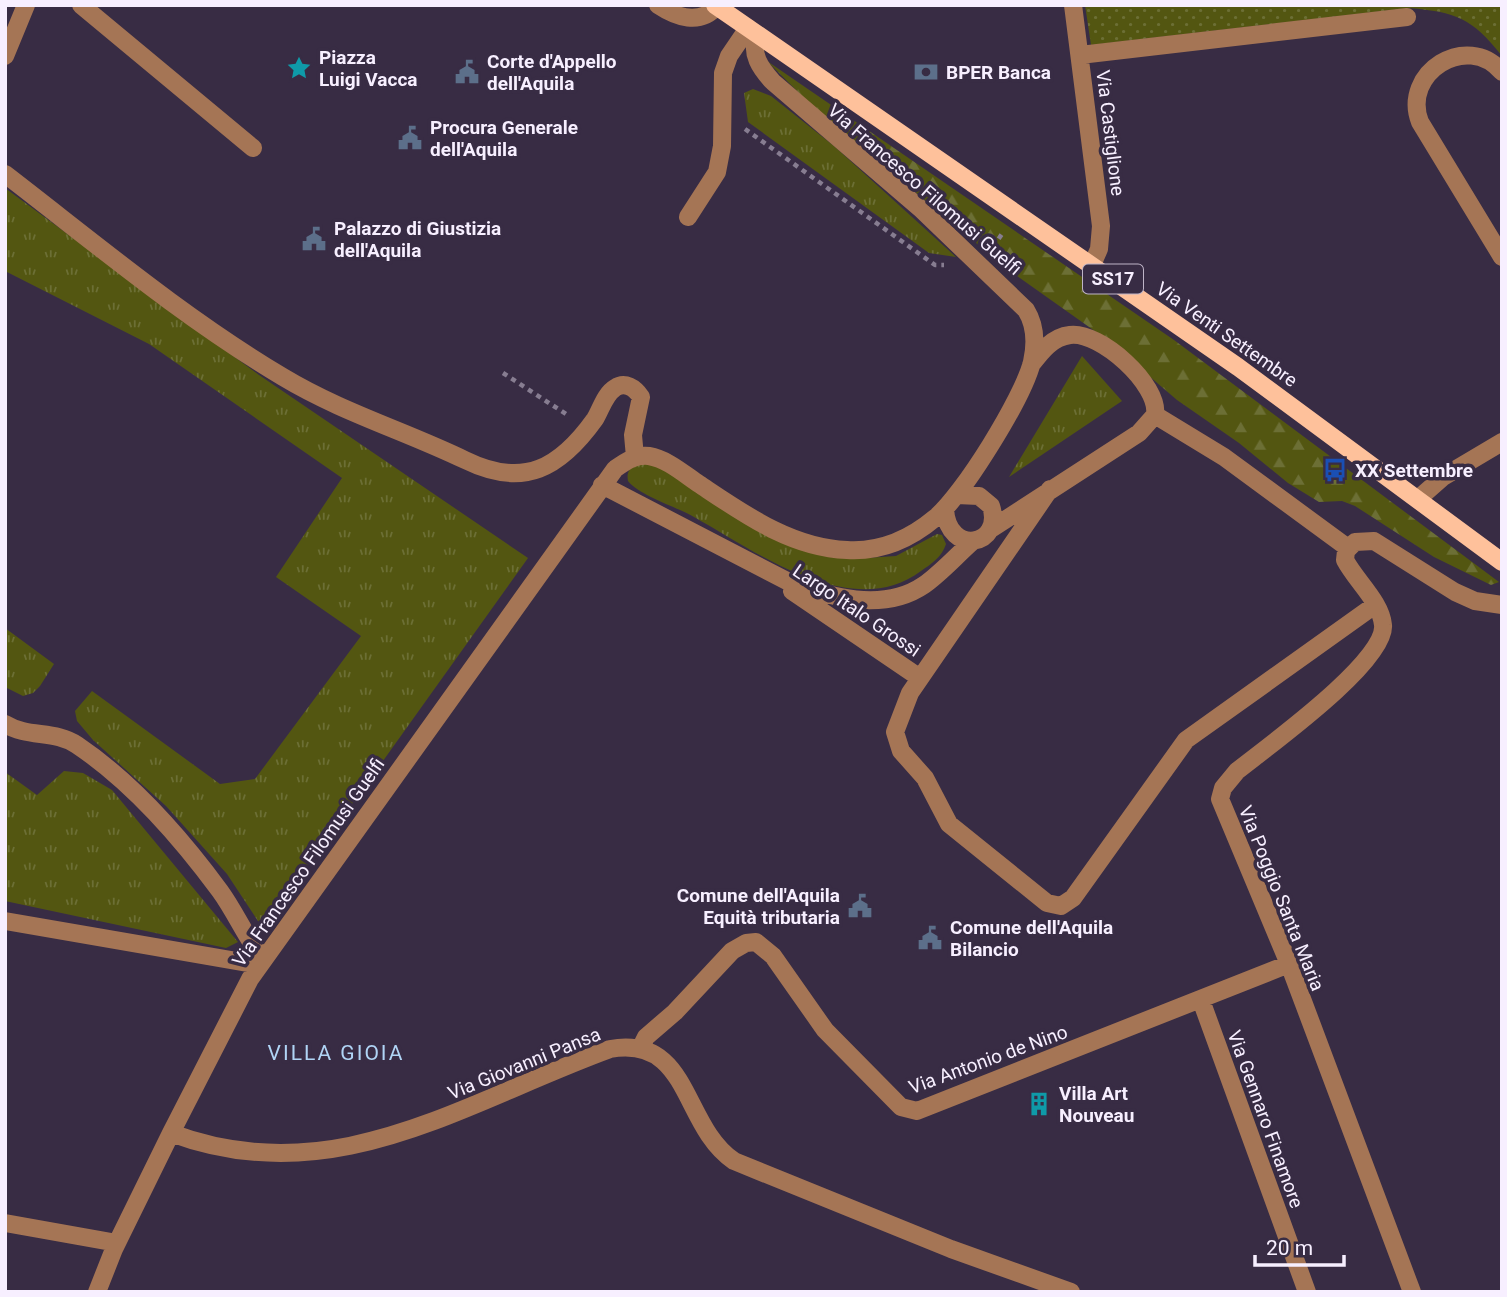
<svg xmlns="http://www.w3.org/2000/svg" width="1507" height="1297" font-family="Roboto,sans-serif">
  <style>
    .grass { fill: url(#grass-tufts) }
    .forest { fill: url(#forest-firs) }
    .garden { fill: url(#garden-dots) }
    .lines { fill: none; stroke-linecap: round; stroke-linejoin: round }
    .path { stroke: #877d91; stroke-width: 4.5; stroke-dasharray: 5 5; stroke-linecap: butt }
    .minor { stroke: #a57555; stroke-width: 18 }
    .major { stroke: #fec19b; stroke-width: 18 }
    .labels { text-anchor: middle; stroke-width: 7; stroke-linejoin: round; paint-order: stroke }
    .shield { fill: #382c44; stroke: #beb4c7; stroke-width: 2 }
    .shield-label { font-size: 18px; font-weight: bold; fill: #f7efff }
    .poi-label { font-size: 19px; font-weight: bold; fill: #f7efff; stroke: #382c44; text-anchor: start }
    .street-label { font-size: 19px; fill: #f7efff; stroke: #382c44 }
    .neighbourhood-label { font-size: 21px; letter-spacing: 2px; fill: #b0d4f5; stroke: #382c44 }
  </style>
  <defs>
    <pattern id="grass-tufts" width="24" height="20" patternUnits="userSpaceOnUse" patternTransform="scale(1.75)"><rect width="24" height="20" fill="#535611"/><path d="M3 7l-1-3M5 7V3M7 7l1-3M15 17l-1-3M17 17v-4M19 17l1-3" fill="none" stroke="#6c6f35"/></pattern>
    <pattern id="forest-firs" width="22" height="20" patternUnits="userSpaceOnUse" patternTransform="scale(1.75)"><rect width="22" height="20" fill="#535611"/><path d="M5 1l3.5 6h-7zM16 11l3.5 6h-7z" fill="#6c6f35"/></pattern>
    <pattern id="garden-dots" width="8" height="8" patternUnits="userSpaceOnUse" patternTransform="scale(1.75)"><rect width="8" height="8" fill="#535611"/><path d="M2 2h.1M6 6h.1" fill="none" stroke="#6c6f35" stroke-width="1.8" stroke-linecap="round"/></pattern>
  </defs>
  <rect width="100%" height="100%" fill="#382c44"/>
  <path class="grass" d="M 753,89 L 771,96 L 834,146 L 956,257 L 929,253 L 748,122 L 744,93 Z
    M 5,188 L 259,375 L 528,558 L 265,926 L 258,921 L 227,874 L 166,806 L 93,740 L 77,721 L 75,711 L 92,691 L 220,784 L 255,779 L 361,636 L 276,577 L 342,478 L 149,344 L 5,271 Z
    M 1082,356 L 1122,401 L 1009,477 Z
    M 652,461 L 829,554 L 866,558 L 896,556 L 937,534 L 942,535 L 946,544 C 942,557 931,564 921,571 C 852,623 755,551 694,517 C 677,507 640,496 628,481 C 625,465 640,463 652,461 Z
    M 5,628 L 54,664 L 40,686 L 33,693 L 23,696 L 5,687 Z
    M 64,771 L 83,773 L 112,790 L 238,942 L 226,948 L 5,901 L 5,772 L 37,795 Z"/>
  <path class="forest" d="M 767,61 L 1174,340 L 1499,582 L 1491,585 L 1434,557 L 1355,506 L 1342,501 L 1319,502 L 1288,483 L 1239,443 L 1177,400 L 1106,339 L 1007,269 L 806,100 Z"/>
  <path class="garden" d="M 1085,5 L 1502,5 L 1502,56 C 1472,18 1456,12 1409,8 L 1091,45 Z"/>
  <g class="lines">
    <path class="path" d="M 745,129 L 935,265 L 944,265
      M 993,247 L 1004,231
      M 503,373 L 569,416"/>
    <path class="minor" d="M 81,5 L 253,148
      M 658,5 C 676,17 700,26 717,6
      M 1073,5 L 1101,226 L 1099,249 L 1092,265
      M 1080,55 L 1407,17
      M 5,56 L 26,5
      M 1502,72 C 1467,31 1401,73 1420,122 L 1502,257
      M 5,174 C 96,244 184,318 283,377 C 341,412 405,431 465,460 C 524,489 560,468 595,419 C 601,409 605,394 615,388 C 625,381 635,388 641,397 L 633,435 L 635,457
      M 688,217 L 717,172 L 722,146 L 723,73 L 729,56 L 748,28
      M 1155,415 L 1224,457 L 1348,548
      M 602,485 L 787,581 C 829,597 883,613 924,585 C 941,573 957,555 973,541
      M 1050,489 L 910,693 L 895,732 L 901,751 L 925,778 L 949,824 L 1047,903 L 1061,906 L 1073,898 L 1186,740 L 1375,605
      M 1418,499 L 1443,477 L 1502,442
      M 945,509 C 948,557 1004,546 991,506 L 979,496 L 957,495
      M 991,529 L 1139,433 L 1155,415 C 1160,385 1100,331 1070,335 C 1052,337 1041,352 1031,365
      M 792,591 L 920,678
      M 5,724 C 28,738 55,730 77,745 C 132,782 181,838 220,891 C 236,913 246,938 263,959
      M 5,921 L 259,965
      M 1201,1000 L 1307,1292
      M 641,1047 L 646,1037 L 675,1012 L 732,951 L 746,943 L 756,942 L 773,956 L 825,1030 L 901,1107 L 917,1111 L 1289,964
      M 171,1133 C 333,1194 464,1102 610,1049 C 691,1035 681,1125 734,1161 L 951,1249 L 1071,1292
      M 5,1223 L 117,1243
      M 97,1292 L 114,1249 L 171,1133 L 250,979 L 615,469 C 625,462 636,454 649,456 C 667,459 684,474 699,484 C 744,514 791,548 847,550 C 880,552 910,539 935,518 C 963,495 1023,398 1032,362 C 1036,344 1036,326 1026,310 L 922,210 L 773,82 C 761,69 749,53 758,35
      M 1412,1292 L 1289,964 L 1220,799 L 1223,788 L 1237,771 C 1267,747 1387,661 1383,625 C 1381,602 1356,581 1345,560 L 1346,551 L 1355,542 L 1374,541 L 1455,592 L 1475,601 L 1502,605"/>
    <path class="major" d="M 715,5 L 1238,367 L 1502,562"/>
  </g>
  <defs>
    <g id="sight-bare" transform="scale(1.89)"><path d="M0-6L1.8-2.2L6-1.7L2.9 1.2L3.7 5.4L0 3.3L-3.7 5.4L-2.9 1.2L-6-1.7L-1.8-2.2Z" fill="#0f9aa8" stroke="#382c44" stroke-width="2.5" paint-order="stroke"/></g>
    <g id="civic-bare" transform="scale(1.89)"><path d="M-.6-6.5H3V-4.5H.6V-3L4-1V1h2V6H-6V1h2V-1L-.6-3ZM-1.2 2.5V6h2.4V2.5Z" fill="#5c6f8a" stroke="#382c44" stroke-width="2.5" paint-order="stroke"/></g>
    <g id="bank-bare" transform="scale(1.89)"><path d="M-6-4H6V4H-6ZM0-2.3a2.3 2.3 0 1 0 0 4.6a2.3 2.3 0 1 0 0-4.6Z" fill="#5c6f8a" stroke="#382c44" stroke-width="2.5" paint-order="stroke"/></g>
    <g id="bus-bare" transform="scale(1.89)"><path d="M-5-6H5V4H4V6H2V4H-2V6H-4V4H-5ZM-3.5-4V0h7V-4ZM-3.5 1.2v1.5H-2V1.2ZM2 1.2v1.5H3.5V1.2Z" fill="#1a4fb4" stroke="#382c44" stroke-width="2.5" paint-order="stroke"/></g>
    <g id="building-bare" transform="scale(1.89)"><path d="M-4-6H4V6H1V3H-1V6H-4ZM-2.5-4.3h1.7v1.8h-1.7ZM.8-4.3h1.7v1.8H.8ZM-2.5-1h1.7V.8h-1.7ZM.8-1h1.7V.8H.8Z" fill="#0f9aa8" stroke="#382c44" stroke-width="2.5" paint-order="stroke"/></g>
  </defs>
  <g fill-rule="evenodd">
    <use href="#sight-bare" x="299" y="68"/>
    <use href="#civic-bare" x="467" y="72"/>
    <use href="#bank-bare" x="926" y="72"/>
    <use href="#civic-bare" x="410" y="138"/>
    <use href="#civic-bare" x="314" y="239"/>
    <use href="#bus-bare" x="1335" y="470"/>
    <use href="#civic-bare" x="860" y="906"/>
    <use href="#civic-bare" x="930" y="938"/>
    <use href="#building-bare" x="1039" y="1104"/>
  </g>
  <g class="labels">
    <rect class="shield" x="1083" y="264.5" width="60" height="29" rx="5"/>
    <g class="shield-label">
      <text x="1113" y="285">SS17</text>
    </g>
    <g class="poi-label">
      <text x="319" y="64">Piazza<tspan x="319" dy="22">Luigi Vacca</tspan></text>
      <text x="487" y="68">Corte d'Appello<tspan x="487" dy="22">dell'Aquila</tspan></text>
      <text x="946" y="79">BPER Banca</text>
      <text x="430" y="134">Procura Generale<tspan x="430" dy="22">dell'Aquila</tspan></text>
      <text x="334" y="235">Palazzo di Giustizia<tspan x="334" dy="22">dell'Aquila</tspan></text>
      <text x="1355" y="477">XX Settembre</text>
      <text x="840" y="902" text-anchor="end">Comune dell'Aquila<tspan x="840" dy="22">Equità tributaria</tspan></text>
      <text x="950" y="934">Comune dell'Aquila<tspan x="950" dy="22">Bilancio</tspan></text>
      <text x="1059" y="1100">Villa Art<tspan x="1059" dy="22">Nouveau</tspan></text>
    </g>
    <g class="street-label">
      <text transform="translate(1111 133) rotate(83)" y="7">Via Castiglione</text>
      <text transform="translate(925 189) rotate(41)" y="7">Via Francesco Filomusi Guelfi</text>
      <text transform="translate(1227 334) rotate(35)" y="7">Via Venti Settembre</text>
      <text transform="translate(857 610) rotate(34)" y="7">Largo Italo Grossi</text>
      <text transform="translate(308 862) rotate(-55)" y="7">Via Francesco Filomusi Guelfi</text>
      <text transform="translate(1282 898) rotate(68)" y="7">Via Poggio Santa Maria</text>
      <text transform="translate(988 1059) rotate(-20)" y="7">Via Antonio de Nino</text>
      <text transform="translate(524 1063) rotate(-22)" y="7">Via Giovanni Pansa</text>
      <text transform="translate(1266 1119) rotate(70)" y="7">Via Gennaro Finamore</text>
    </g>
    <g class="neighbourhood-label">
      <text x="336" y="1060">VILLA GIOIA</text>
    </g>
  </g>
  <rect width="1507" height="1297" fill="none" stroke="#f7efff" stroke-width="14"/>
  <path d="M1255 1255v10h89v-10" fill="none" stroke="#f7efff" stroke-width="3.5"/>
  <text x="1266" y="1255" font-size="21" fill="#f7efff" stroke="#382c44" stroke-width="5" paint-order="stroke">20 m</text>
</svg>
